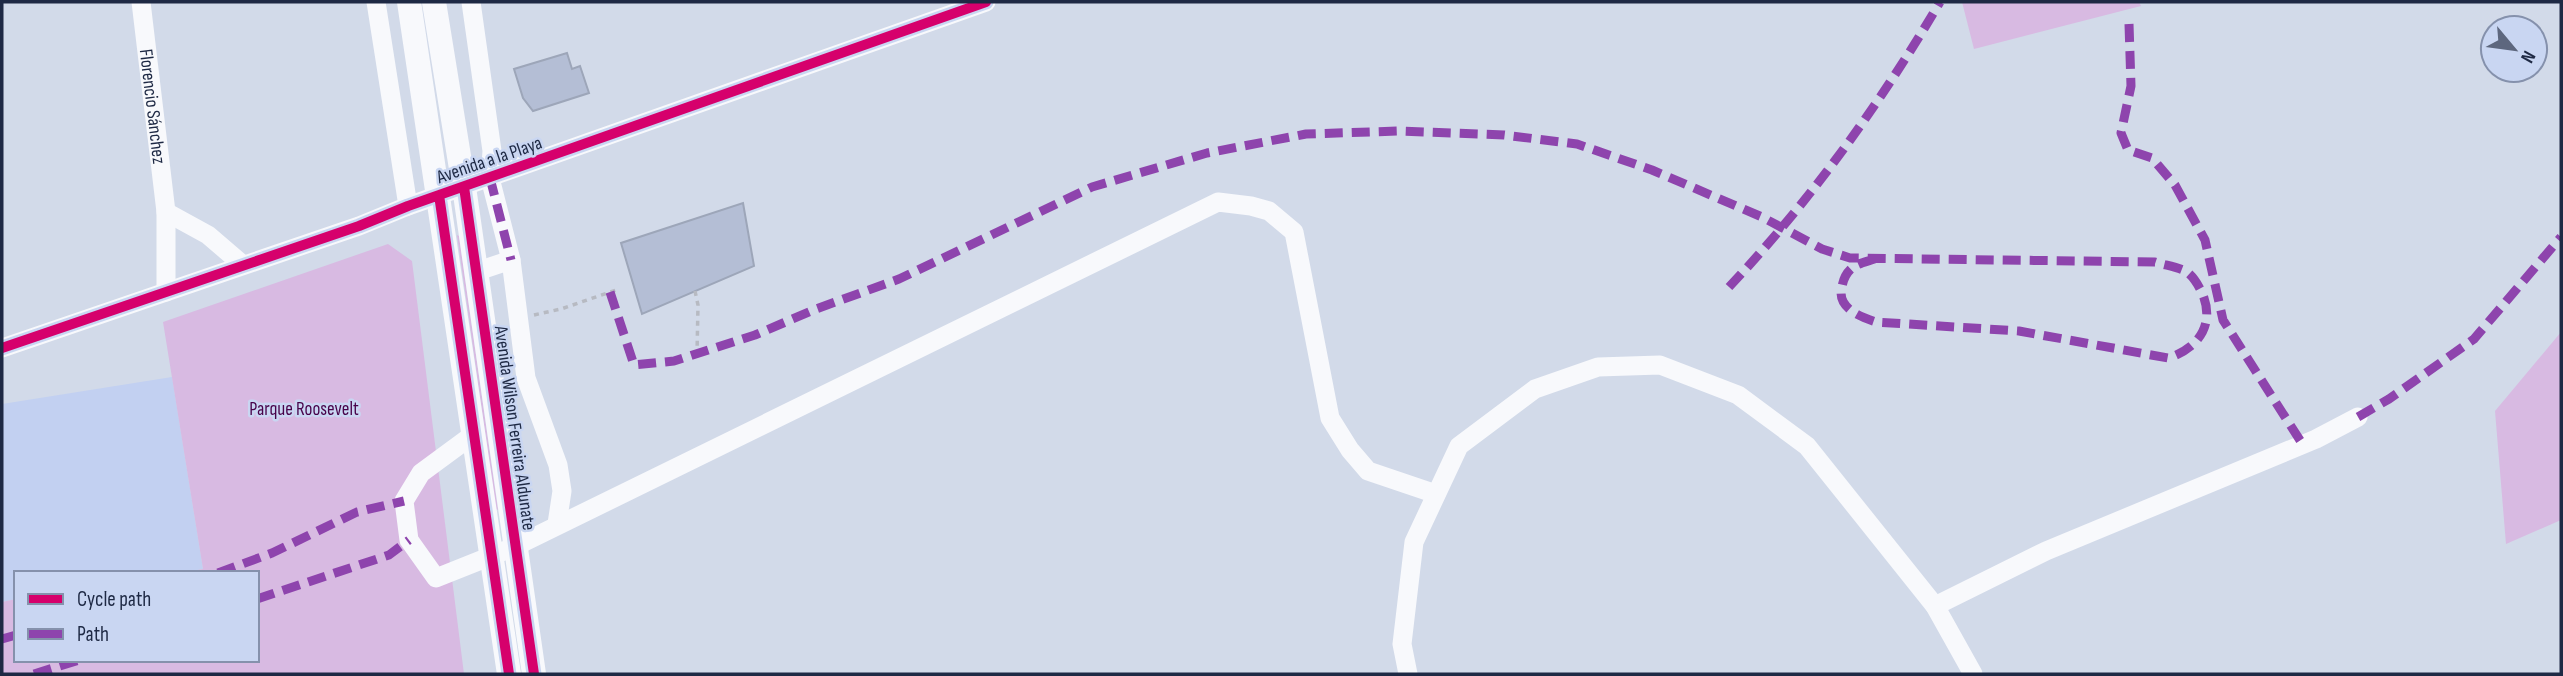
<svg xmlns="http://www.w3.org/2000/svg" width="2563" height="676" font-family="'Sofia Sans Condensed',sans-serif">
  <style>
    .built { fill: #c2d0f1 }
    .green { fill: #d8bae2 }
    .building { fill: #b4bed5; stroke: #9da6b9; stroke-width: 2 }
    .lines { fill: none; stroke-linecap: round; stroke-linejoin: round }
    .path { stroke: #b7bac2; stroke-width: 3.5; stroke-dasharray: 5 5; stroke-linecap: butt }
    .minor { stroke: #f8f9fc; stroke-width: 19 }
    .major { stroke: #f8f9fc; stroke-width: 24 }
    .quiet { stroke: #8e44ad; stroke-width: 9; stroke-dasharray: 18 9; stroke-linecap: butt }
    .cycleway-casing { stroke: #c9d6f2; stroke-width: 15 }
    .cycleway { stroke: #d6006c; stroke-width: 10 }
    .labels { text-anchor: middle; stroke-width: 5; stroke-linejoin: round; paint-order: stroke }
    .street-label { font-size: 19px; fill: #1e2944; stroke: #c9d6f2 }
    .park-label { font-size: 19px; fill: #48034a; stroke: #c9d6f2 }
  </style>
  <rect width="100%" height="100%" fill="#d2dae9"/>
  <path class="built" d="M 172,377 L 203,569 L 182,573 L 16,573 L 16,599 L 2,602 L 2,404 Z"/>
  <path class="green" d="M 1962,2 L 2139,2 L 2141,6 L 1974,49 Z
    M 457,235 L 459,236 L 498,510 L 496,509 Z
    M 388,244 L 412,261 L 464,674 L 2,674 L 2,602 L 16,599 L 16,660 L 257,660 L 257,573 L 182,573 L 203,569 L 163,322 Z
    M 2561,332 L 2561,520 L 2506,544 L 2495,411 Z"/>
  <path class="building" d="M 567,53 L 572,69 L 580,66 L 589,93 L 533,111 L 523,98 L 514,69 Z
    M 743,203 L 754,266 L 642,314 L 621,243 Z"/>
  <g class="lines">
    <path class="path" d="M 695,291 L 698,305 L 697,354
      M 534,315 L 561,309 L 619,289"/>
    <g class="minor">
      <path id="s1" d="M 141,2 L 166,212 L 166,292"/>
      <path d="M 376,2 L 408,206"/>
      <path d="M 471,2 L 492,151 L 490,178 L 511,260"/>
      <path d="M 166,212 L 208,235 L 243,265"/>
      <path d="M 475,272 L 511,260 L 526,378 L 558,465 L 562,491 L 557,524"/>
      <path d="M 2,348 L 359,226 L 408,206 L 986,2"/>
      <path d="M 474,434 L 421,473 L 404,501 L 409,540 L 436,578 L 516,546 L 1218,202 L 1251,206 L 1269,211 L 1294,232 L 1330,418 L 1350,450 L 1368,471 L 1436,494"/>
      <path d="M 1935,606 L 2046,551 L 2316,439 L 2358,417"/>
      <path d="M 1408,674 L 1402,644 L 1414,542 L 1459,446 L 1535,389 L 1598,367 L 1660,365 L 1738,395 L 1807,446 L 1935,606 L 1973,674"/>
    </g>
    <path class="major" d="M 409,2 L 509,674
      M 434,2 L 464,187 L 534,674"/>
    <path class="quiet" d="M 2129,24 L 2131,86 L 2121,133 L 2128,150 L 2152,158 L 2175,185 L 2205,240 L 2223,320 L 2303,445
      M 490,178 L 511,260
      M 1729,287 C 1811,200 1880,104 1940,2
      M 610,292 L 634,365 L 674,361 L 755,335 L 816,309 L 899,279 L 1092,187 L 1207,153 L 1306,134 L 1398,131 L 1504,135 L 1577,144 L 1652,170 L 1762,217 L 1822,249 L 1850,258 L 2155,262 C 2164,265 2179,267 2187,272 C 2194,277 2200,288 2203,295 C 2215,326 2197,349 2168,358 L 2019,331 L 1876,322 C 1861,317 1836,308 1842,287 C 1843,280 1846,273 1852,268 C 1858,263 1870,261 1877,258
      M 2358,417 L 2389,399 L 2474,339 L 2561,237
      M 218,573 L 272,553 L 357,512 L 404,501
      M 257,599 L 389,555 L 409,540
      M 2,639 L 16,635
      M 34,674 L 79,660"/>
    <g class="cycleway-casing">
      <path id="cycleway" d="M 464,187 L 534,674
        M 439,195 L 509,674
        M 2,348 L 359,226 L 408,206 L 986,2"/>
    </g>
    <use href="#cycleway" class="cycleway"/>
  </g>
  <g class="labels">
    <g class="street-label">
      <text dy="7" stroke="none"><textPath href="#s1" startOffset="105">Florencio Sánchez</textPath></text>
      <text transform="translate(489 159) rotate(-19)" y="7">Avenida a la Playa</text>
      <text transform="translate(516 428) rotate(82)" y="7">Avenida Wilson Ferreira Aldunate</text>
    </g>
    <g class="park-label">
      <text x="304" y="415">Parque Roosevelt</text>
    </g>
  </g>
  <rect width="2563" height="676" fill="none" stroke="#1e2944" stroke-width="7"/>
  <rect x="14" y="571" width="245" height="91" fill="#c9d6f2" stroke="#8591ac" stroke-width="2"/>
  <rect x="28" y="594" width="35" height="10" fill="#d6006c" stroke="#8591ac" stroke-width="2"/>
  <text x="77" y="606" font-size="21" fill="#1e2944">Cycle path</text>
  <rect x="28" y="629" width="35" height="10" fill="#8e44ad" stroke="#8591ac" stroke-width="2"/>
  <text x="77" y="641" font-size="21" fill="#1e2944">Path</text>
  <g transform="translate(2514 49) rotate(119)"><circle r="33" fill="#c9d6f2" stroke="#8591ac" stroke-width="2"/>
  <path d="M0-5L12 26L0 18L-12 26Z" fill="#5d677e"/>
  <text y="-10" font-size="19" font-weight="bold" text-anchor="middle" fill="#1e2944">N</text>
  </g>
</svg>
